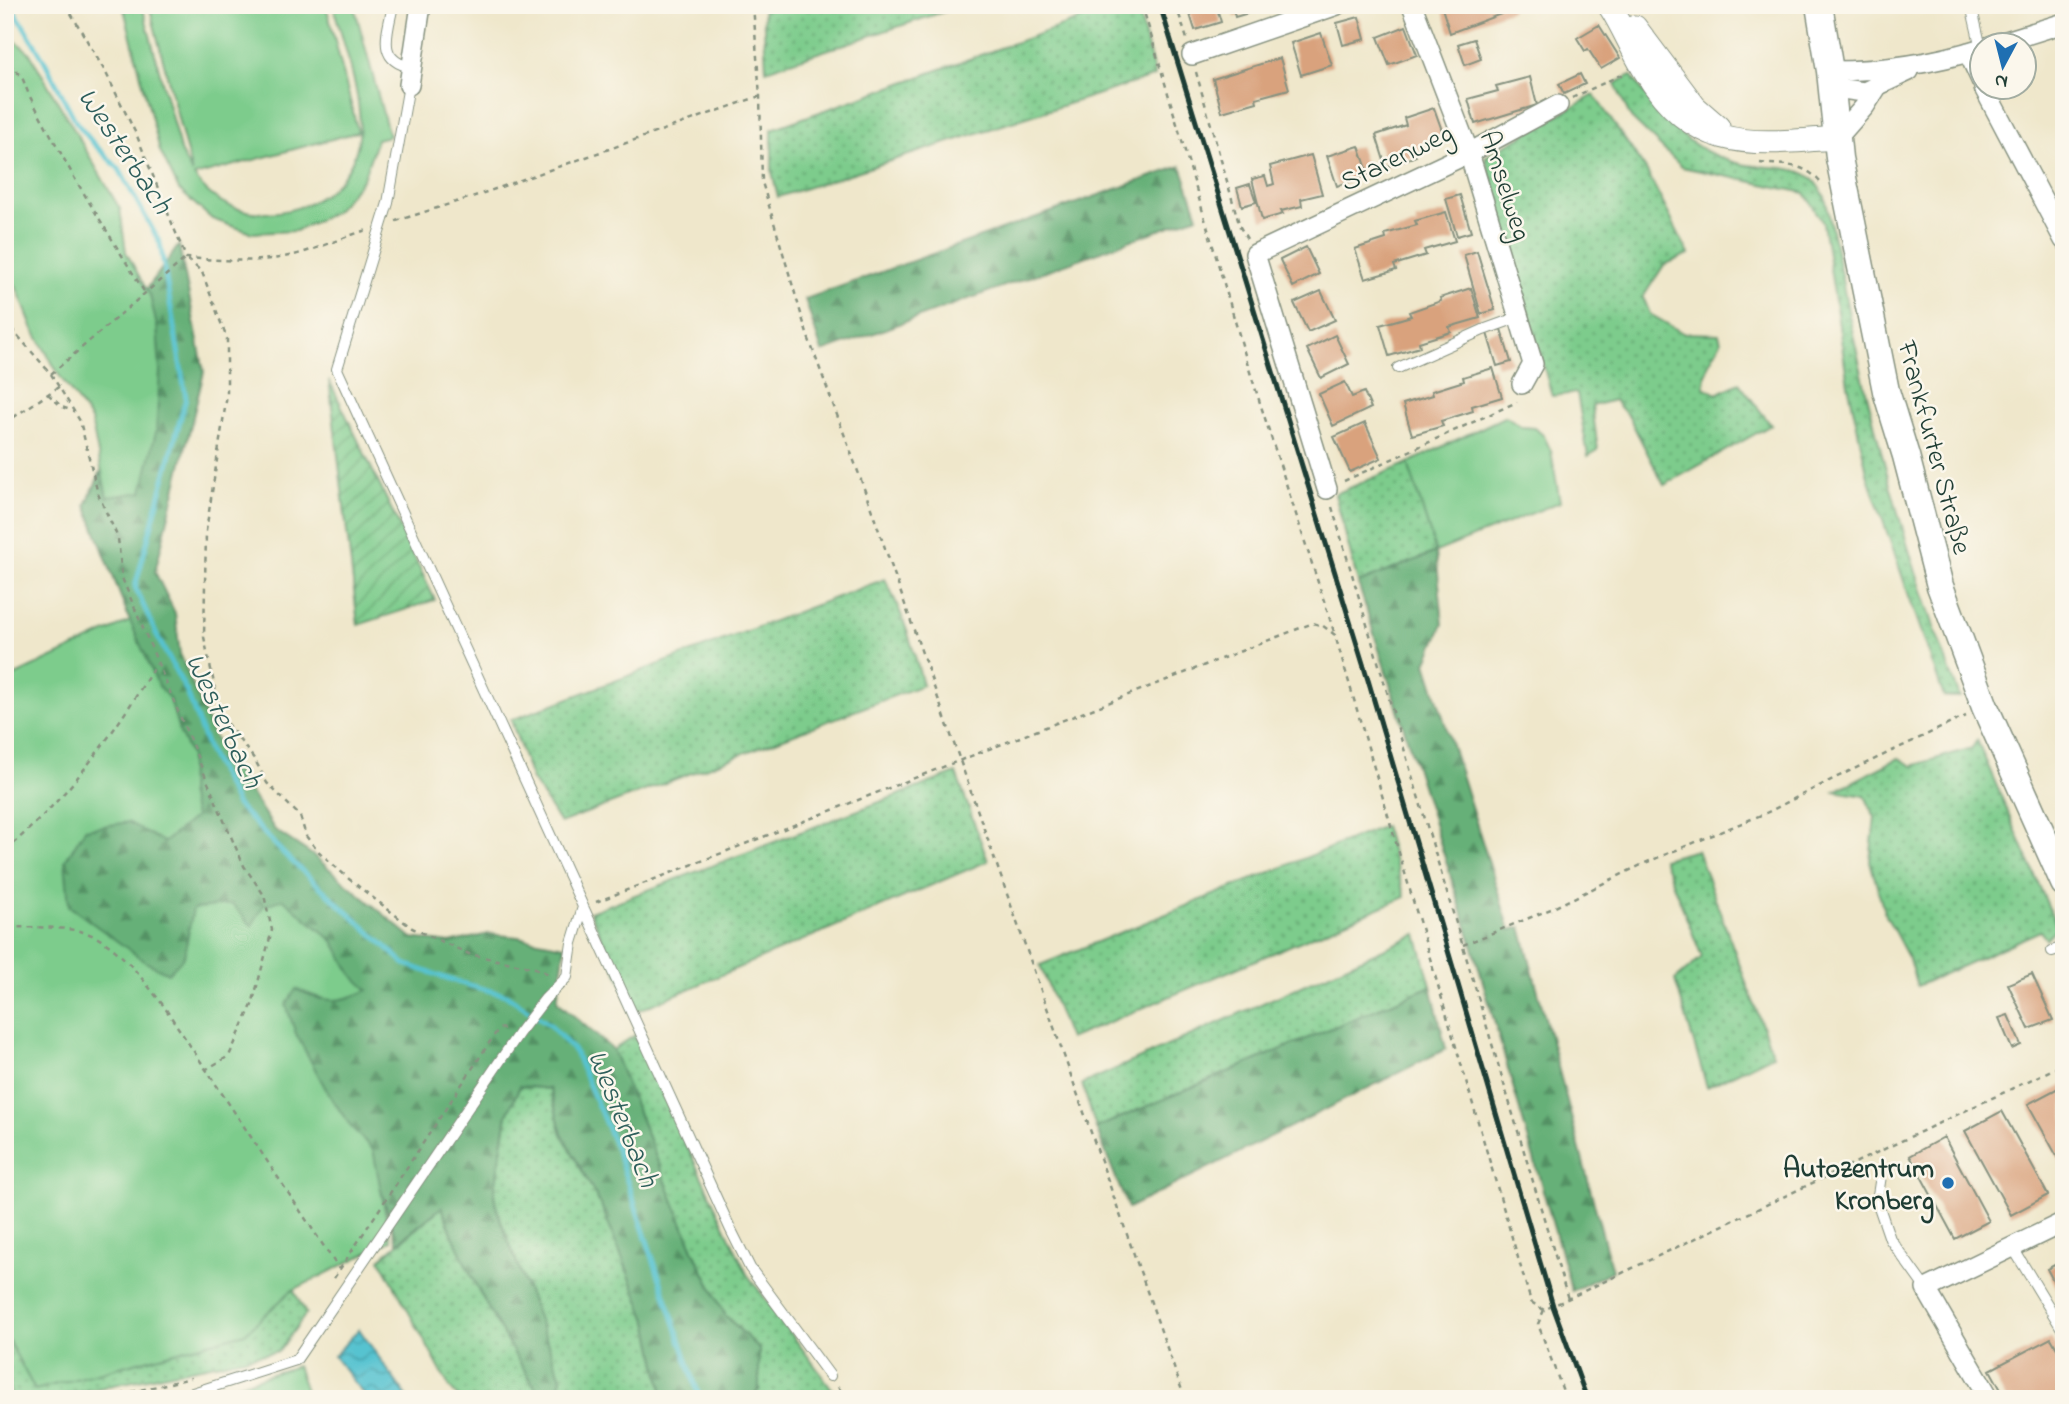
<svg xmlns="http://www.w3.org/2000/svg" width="2069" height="1404" font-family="'Indie Flower',sans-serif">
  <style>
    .grass { fill: url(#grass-dots); stroke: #4e8460; stroke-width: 2 }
    .forest { fill: url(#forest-firs); stroke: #427656; stroke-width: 2 }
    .park { fill: #7dcc8c; stroke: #4e8460; stroke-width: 2 }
    .garden { fill: url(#garden-furrows); stroke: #4e8460; stroke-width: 2 }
    .water { fill: url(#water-waves); stroke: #3b8082; stroke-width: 2 }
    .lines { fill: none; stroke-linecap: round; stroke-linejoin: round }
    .stream { stroke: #57c3d0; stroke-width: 5 }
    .building { fill: #d9a27d }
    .service-casing { stroke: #879280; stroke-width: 12 }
    .minor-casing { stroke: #879280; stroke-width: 22 }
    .tertiary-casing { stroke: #879280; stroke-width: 25 }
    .secondary-casing { stroke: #879280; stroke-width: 29 }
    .path { stroke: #879280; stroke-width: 2.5; stroke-dasharray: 5 5; stroke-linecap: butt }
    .service { stroke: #fff; stroke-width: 10 }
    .minor { stroke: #fff; stroke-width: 19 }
    .tertiary { stroke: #fff; stroke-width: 23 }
    .secondary { stroke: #fff; stroke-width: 26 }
    .rail { stroke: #1f3d34; stroke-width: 5 }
    .poi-dot { fill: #1f6fb2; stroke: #fbf7ec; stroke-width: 2.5 }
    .labels { text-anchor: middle; stroke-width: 5; stroke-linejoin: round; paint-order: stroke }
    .street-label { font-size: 28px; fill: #1f3d34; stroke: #fbf7ec }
    .poi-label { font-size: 28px; font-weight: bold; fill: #1f3d34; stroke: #fbf7ec; text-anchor: end }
    .water-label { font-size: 30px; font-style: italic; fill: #2d5e5b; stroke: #fbf7ec }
  </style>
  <defs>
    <pattern id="grass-dots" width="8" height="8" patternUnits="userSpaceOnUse" patternTransform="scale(1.75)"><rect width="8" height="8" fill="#7dcc8c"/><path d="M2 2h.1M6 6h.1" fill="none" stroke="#66a773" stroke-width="1.8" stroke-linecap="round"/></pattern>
    <pattern id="forest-firs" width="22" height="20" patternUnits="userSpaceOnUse" patternTransform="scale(1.75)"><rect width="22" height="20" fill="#66b078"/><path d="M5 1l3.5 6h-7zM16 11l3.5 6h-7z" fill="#539063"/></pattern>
    <pattern id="garden-furrows" width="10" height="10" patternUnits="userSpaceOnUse" patternTransform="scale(1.75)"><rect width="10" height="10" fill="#7dcc8c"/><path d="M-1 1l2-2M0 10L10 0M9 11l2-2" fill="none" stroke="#66a773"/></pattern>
    <pattern id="water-waves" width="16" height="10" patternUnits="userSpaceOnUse" patternTransform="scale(1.75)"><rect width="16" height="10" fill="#57c3d0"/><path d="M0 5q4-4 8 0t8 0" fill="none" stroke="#47a0aa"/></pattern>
  </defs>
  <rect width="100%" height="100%" fill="#fbf7ec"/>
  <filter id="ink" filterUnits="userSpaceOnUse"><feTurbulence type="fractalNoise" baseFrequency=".0143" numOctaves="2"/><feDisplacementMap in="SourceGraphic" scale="14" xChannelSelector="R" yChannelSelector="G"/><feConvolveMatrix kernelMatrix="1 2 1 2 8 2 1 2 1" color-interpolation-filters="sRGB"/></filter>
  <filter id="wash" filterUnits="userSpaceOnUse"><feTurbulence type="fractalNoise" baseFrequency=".00686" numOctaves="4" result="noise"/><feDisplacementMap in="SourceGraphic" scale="28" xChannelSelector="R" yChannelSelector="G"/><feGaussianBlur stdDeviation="1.57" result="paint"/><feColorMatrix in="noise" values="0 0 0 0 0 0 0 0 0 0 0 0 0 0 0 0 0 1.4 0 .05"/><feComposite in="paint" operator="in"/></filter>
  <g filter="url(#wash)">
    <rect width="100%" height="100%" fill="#efe7cb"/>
    <path class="grass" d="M 763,5 L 964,5 L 766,70 Z
      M 1121,5 L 1137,5 L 1155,76 L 778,197 L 772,172 L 772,129 Z
      M 1631,75 C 1653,105 1675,137 1710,153 C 1719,157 1731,162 1741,164 C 1762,169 1789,164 1809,176 C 1816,181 1820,189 1825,197 C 1835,242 1843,288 1853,334 C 1880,457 1914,580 1960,697 L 1944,697 L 1868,477 L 1848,384 L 1823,223 L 1805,193 L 1682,167 L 1631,118 L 1615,84 Z
      M 1594,95 L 1646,170 L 1689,254 L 1664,265 L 1643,297 L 1650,314 L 1683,333 L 1719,334 L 1721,342 L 1708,365 L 1704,387 L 1717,394 L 1739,383 L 1771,425 L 1664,485 L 1629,417 L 1614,400 L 1592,406 L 1598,450 L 1588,456 L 1577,393 L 1552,396 L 1485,157 Z
      M 1408,463 L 1436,552 L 1358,583 L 1335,494 Z
      M 885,579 C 903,613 913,648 923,685 L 560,823 L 531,778 L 511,720 Z
      M 1977,740 L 2057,927 L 2046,939 L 2040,931 L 1917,986 L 1909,959 L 1884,912 L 1870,861 L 1875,817 L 1865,796 L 1835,791 L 1899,758 L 1912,766 L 1972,748 Z
      M 956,773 L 988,861 L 635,1012 L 590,912 Z
      M 1384,826 L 1405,897 L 1069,1039 L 1040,965 Z
      M 1697,850 L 1773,1055 L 1707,1087 L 1675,980 L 1702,957 L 1663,859 Z
      M 1417,934 L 1431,986 L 1096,1128 L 1082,1084 Z
      M 635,1035 L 747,1274 L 835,1393 L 833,1399 L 752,1399 L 759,1390 L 759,1349 L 725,1315 L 694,1252 L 613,1050 Z
      M 520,1086 L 550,1089 L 562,1134 L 601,1205 L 649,1325 L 664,1399 L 556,1399 L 561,1378 L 499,1216 L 494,1195 L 507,1114 Z
      M 5,1163 L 263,1231 L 306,1314 L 279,1351 L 46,1399 L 13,1399 L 5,1377 Z
      M 442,1207 C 464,1270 506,1343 543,1399 L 460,1399 L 450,1388 L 380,1259 Z"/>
    <path class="forest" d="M 1181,166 L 1198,216 L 822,352 L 805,299 Z
      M 179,245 L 204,372 L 155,572 L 175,613 L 180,654 L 213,735 L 275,830 L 314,856 L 412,938 L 450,943 L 488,934 L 518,937 L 565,946 L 557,1001 L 613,1050 L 694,1252 L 725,1315 L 759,1349 L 759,1390 L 752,1399 L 664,1399 L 649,1325 L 601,1205 L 562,1134 L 550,1089 L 520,1086 L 507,1114 L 494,1195 L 499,1216 L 561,1378 L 556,1399 L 543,1399 C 506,1343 464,1270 442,1207 L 397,1243 L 379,1183 L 373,1150 L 351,1127 L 328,1093 L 296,1034 L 286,1005 L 295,989 L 321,999 L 352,975 L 333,941 L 283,899 L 252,927 L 189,927 L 184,957 L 168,973 L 147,963 L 69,906 L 65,861 L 85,829 L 128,822 L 164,842 L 195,817 L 189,793 L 190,755 L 179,731 L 170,700 L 158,685 L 139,645 L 86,505 L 101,471 L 107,497 L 156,431 L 160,371 L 157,327 L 150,296 L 146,290 Z
      M 1436,552 L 1443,624 L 1426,663 L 1510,930 L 1521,927 L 1612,1271 L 1572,1291 L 1470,937 L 1358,583 Z
      M 1431,986 L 1446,1049 L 1128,1208 L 1096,1128 Z"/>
    <path class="park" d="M 5,5 L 10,37 L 29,52 L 120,209 L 126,252 L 150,296 L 157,327 L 160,371 L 156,431 L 142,492 L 107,497 L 91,420 L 59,375 L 33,329 L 16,286 L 5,272 Z
      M 123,5 L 142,5 L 181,153 L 192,173 L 149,5 L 326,5 L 358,132 L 194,176 C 237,241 349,215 359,137 C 364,99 343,43 333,5 L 354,5 L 389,136 L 377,139 L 363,179 L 335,212 L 296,231 L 252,233 L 212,219 L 179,190 L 160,151 Z
      M 1506,416 L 1522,427 L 1535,428 L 1544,436 L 1551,451 L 1560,502 L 1436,552 L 1408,463 Z
      M 130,621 L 158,685 L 170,700 L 179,731 L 190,755 L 189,793 L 195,817 L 164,842 L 128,822 L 85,829 L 65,861 L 69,906 L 147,963 L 168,973 L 184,957 L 193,909 L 232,904 L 252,926 L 263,906 L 283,899 L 333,941 L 352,975 L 368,990 C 336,1005 328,1002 296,989 L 286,1005 L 296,1034 L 328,1093 L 351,1127 L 373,1150 L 391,1241 L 291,1291 L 245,1333 L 35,1390 L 5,1334 L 5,680 Z
      M 297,1366 L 309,1399 L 191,1399 Z"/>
    <path class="garden" d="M 329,380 L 435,600 L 358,625 Z"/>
    <path class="water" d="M 359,1329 L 408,1399 L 367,1399 L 334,1356 Z"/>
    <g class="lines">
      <path class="stream" d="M 11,5 L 44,60 L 76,122 L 93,143 L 119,169 L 160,243 L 186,398 L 135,587 L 159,640 L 187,692 L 209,752 L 237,805 L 288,858 L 405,964 L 457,982 L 506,995 L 550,1025 L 575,1052 L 616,1148 L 700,1399"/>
    </g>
    <g id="blocks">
      <path class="building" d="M 1187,5 L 1216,5 L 1221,22 L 1195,30 Z
        M 1232,5 L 1261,5 L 1262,9 L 1235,17 Z
        M 1441,5 L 1510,5 L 1512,10 L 1450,33 Z
        M 1359,17 L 1365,39 L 1343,45 L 1337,23 Z
        M 1599,25 L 1620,58 L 1601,69 L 1588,49 L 1585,51 L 1577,38 Z
        M 1406,26 L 1417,55 L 1389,65 L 1378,37 Z
        M 1321,33 L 1332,65 L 1301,75 L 1291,43 Z
        M 1474,39 L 1481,59 L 1465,65 L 1458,44 Z
        M 1280,58 L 1289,89 L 1256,98 L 1257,102 L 1222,112 L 1213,79 Z
        M 1580,74 L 1585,84 L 1564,94 L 1559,84 Z
        M 1530,77 L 1537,105 L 1475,124 L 1468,99 L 1498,91 L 1496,86 Z
        M 1434,108 L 1445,139 L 1414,150 L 1416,156 L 1386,167 L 1376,135 L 1406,125 L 1404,118 Z
        M 1359,146 L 1369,175 L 1337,186 L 1327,156 Z
        M 1311,155 L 1322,194 L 1301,199 L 1302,206 L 1281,211 L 1283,214 L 1262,220 L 1252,179 L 1265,176 L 1268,186 L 1274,184 L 1270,166 Z
        M 1250,184 L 1256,202 L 1242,206 L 1237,188 Z
        M 1460,195 L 1471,232 L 1457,236 L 1446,199 Z
        M 1446,212 L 1455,241 L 1424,250 L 1426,255 L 1394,265 L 1396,270 L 1365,279 L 1355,249 L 1386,239 L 1385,234 L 1417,225 L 1415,221 Z
        M 1306,247 L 1319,274 L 1293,287 L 1280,260 Z
        M 1477,251 L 1495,310 L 1481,314 L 1464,255 Z
        M 1471,288 L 1480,318 L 1449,327 L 1451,332 L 1419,342 L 1420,347 L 1389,356 L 1380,325 L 1411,316 L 1409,312 L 1441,301 L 1440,298 Z
        M 1321,291 L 1335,320 L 1308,332 L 1294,303 Z
        M 1501,329 L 1511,362 L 1497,366 L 1487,333 Z
        M 1335,335 L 1349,364 L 1321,378 L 1307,349 Z
        M 1493,368 L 1502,397 L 1472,406 L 1473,411 L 1441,421 L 1443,426 L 1412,435 L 1403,404 L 1433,395 L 1432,391 L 1464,381 L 1463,377 Z
        M 1345,382 L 1352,397 L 1364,392 L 1371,408 L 1333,426 L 1319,394 Z
        M 1365,423 L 1381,458 L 1350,472 L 1334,437 Z
        M 2032,974 L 2053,1020 L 2029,1029 L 2008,984 Z
        M 2008,1015 L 2021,1045 L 2012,1049 L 1999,1018 Z
        M 2064,1085 L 2064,1169 L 2028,1104 Z
        M 2002,1111 L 2048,1195 L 2011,1215 L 1965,1131 Z
        M 1944,1137 L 1989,1221 L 1955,1239 L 1910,1156 Z
        M 2064,1260 L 2064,1301 L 2047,1269 Z
        M 2051,1338 L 2064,1361 L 2064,1399 L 2006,1399 L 1990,1370 Z"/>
    </g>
  </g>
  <g filter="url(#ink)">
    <use href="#blocks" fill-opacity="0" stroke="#879280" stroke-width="2"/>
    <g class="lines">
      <g class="service-casing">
        <path id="service" d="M 393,5 C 388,32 375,61 412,67
          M 1898,5 L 1899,5
          M 1971,5 L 1981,48
          M 409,85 L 388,203 L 337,369 L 730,1228 L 750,1268 L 830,1376
          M 1398,368 L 1483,330 L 1519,317
          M 2052,951 L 2064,947
          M 1881,1176 L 1877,1201 L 1890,1239 L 1926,1289
          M 2013,1248 L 2064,1332
          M 174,1399 L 296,1360 L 519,1033 L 545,999 L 567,977 L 572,943 L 583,907"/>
      </g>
      <g class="minor-casing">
        <path id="minor" d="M 1412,5 L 1469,153 L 1533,364 L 1522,384
          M 1990,46 L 2064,23
          M 1968,52 L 1982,82
          M 1192,55 L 1337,5
          M 1830,71 C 1882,71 1932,64 1982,48
          M 1830,72 L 1842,89 L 1864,92 L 1909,71
          M 409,85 L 421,5
          M 1984,88 L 2064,240
          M 1837,138 L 1865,106 L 1877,87
          M 1327,489 L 1255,254 L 1469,153 L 1558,105
          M 1990,1399 L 1926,1289 L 2064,1222"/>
      </g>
      <g class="tertiary-casing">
        <path id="tertiary" d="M 1609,5 C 1623,26 1632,50 1645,71 C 1695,154 1752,144 1837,138
          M 1635,27 L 1695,107 L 1718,127"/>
      </g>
      <g class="secondary-casing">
        <path id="secondary" d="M 1819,5 L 1830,71 L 1839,158 L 1886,391 L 1906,456 L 1940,586 L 1985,707 L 2064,883"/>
      </g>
      <path class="path" d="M 66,5 L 106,73 L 137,136 L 186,258 C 218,260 253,263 284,257 C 313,252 339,238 367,230
        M 753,5 L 760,96 L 762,182 L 807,334 L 860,477 L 1185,1399
        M 1142,5 L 1250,372 L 1335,635
        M 1176,5 L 1187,39
        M 5,55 L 9,64 L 22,77 L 29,95 L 75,179 L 145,293
        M 1196,72 L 1240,227 L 1247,239
        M 1572,98 L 1623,74
        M 1760,163 C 1784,166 1804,162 1820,182
        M 396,221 L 478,195 L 760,96
        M 5,321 L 51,374 L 80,421 L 98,494 L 118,538 L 122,578 L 225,823 L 244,866 L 264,895 L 272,930 L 252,1005 L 229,1056 L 205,1070
        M 51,374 L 186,258 L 202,272 L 227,339 L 227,395 L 206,531 L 204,637 L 221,716 L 255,760 L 267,783 L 300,816 L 306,836 L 317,850 L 349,879 L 412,928 L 469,954 L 535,968 L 551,975
        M 48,394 L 62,407 L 73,411
        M 5,423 L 60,386
        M 1344,481 L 1517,402
        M 1332,507 L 1568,1299
        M 5,850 C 68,799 115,732 156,664
        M 596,902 L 1313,623 L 1323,626 L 1335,635 L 1531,1302 L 1544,1310
        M 2057,904 L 2064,920
        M 5,918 L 8,927 C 33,928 72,925 94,936 C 122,950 144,981 163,1005 L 339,1269
        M 1463,945 L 1551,909 L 1645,863 L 1766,813 L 1835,778 L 1966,716
        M 334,1278 L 499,1028 L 504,1029
        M 838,1387 L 847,1399
        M 102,1399 L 191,1378
        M 1566,1399 L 1538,1324 L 1544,1310 L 2064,1064"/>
      <use href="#service" class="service"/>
      <use href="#minor" class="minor"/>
      <use href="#tertiary" class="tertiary"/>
      <use href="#secondary" class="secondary"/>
      <path class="rail" d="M 1160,5 L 1368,680 L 1553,1306 L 1587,1399"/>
    </g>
  </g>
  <circle class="poi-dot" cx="1948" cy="1183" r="7"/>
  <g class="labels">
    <g class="street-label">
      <text transform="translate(1396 156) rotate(-26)" y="10">Starenweg</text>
      <text transform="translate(1507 185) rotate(72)" y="10">Amselweg</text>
      <text transform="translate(1936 447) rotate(75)" y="10">Frankfurter Straße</text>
    </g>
    <g class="poi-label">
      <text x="1934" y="1177">Autozentrum<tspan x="1934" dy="32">Kronberg</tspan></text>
    </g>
    <g class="water-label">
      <text transform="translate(126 150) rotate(56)" y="10">Westerbach</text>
      <text transform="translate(225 720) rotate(65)" y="10">Westerbach</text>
      <text transform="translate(624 1118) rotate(68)" y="10">Westerbach</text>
    </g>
  </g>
  <rect width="2069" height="1404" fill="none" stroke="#fbf7ec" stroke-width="28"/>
  <g transform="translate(2003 66) rotate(187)"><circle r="33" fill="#fbf7ec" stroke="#a3ada2" stroke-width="2"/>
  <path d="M0-5L12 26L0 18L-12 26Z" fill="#1f6fb2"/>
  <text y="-10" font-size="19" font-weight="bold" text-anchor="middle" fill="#1f3d34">N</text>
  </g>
</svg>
